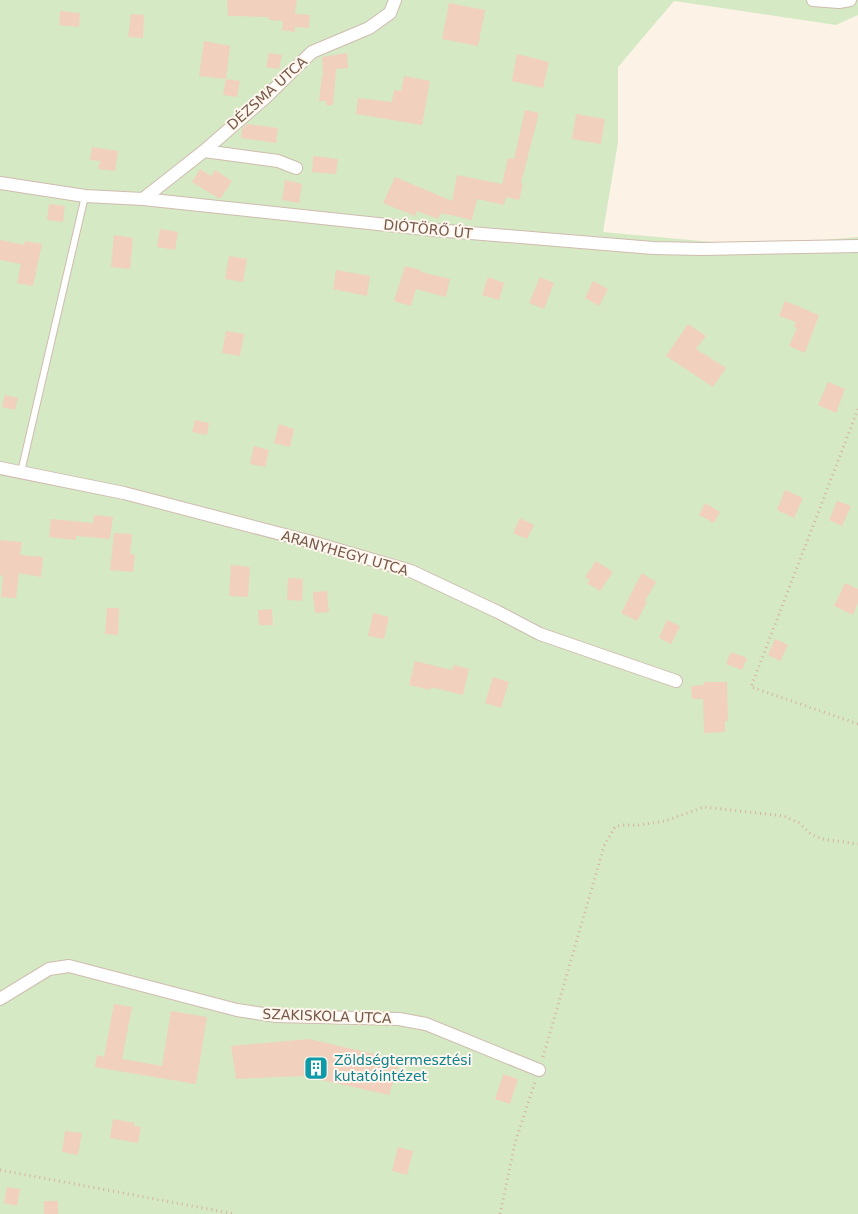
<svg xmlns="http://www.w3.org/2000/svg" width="858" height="1214" font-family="'DejaVu Sans',sans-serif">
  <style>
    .green { fill: #d5e9c5 }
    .building { fill: #f1d0be }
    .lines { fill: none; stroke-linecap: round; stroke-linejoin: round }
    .lane-casing { stroke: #cfbcaf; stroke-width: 8 }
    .street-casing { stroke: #cfbcaf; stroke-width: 14 }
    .path { stroke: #d6b3a1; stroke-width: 3; stroke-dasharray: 1 4; stroke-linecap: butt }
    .lane { stroke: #fff; stroke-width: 6 }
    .street { stroke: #fff; stroke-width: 12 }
    .labels { text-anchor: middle; stroke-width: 4; stroke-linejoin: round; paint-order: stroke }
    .street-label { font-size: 14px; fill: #75584b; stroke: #fff7ed }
    .culture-label { font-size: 14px; fill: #0d838f; stroke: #fff7ed; text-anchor: start }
  </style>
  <rect width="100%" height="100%" fill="#fcf2e6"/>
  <path class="green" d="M 0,0 L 858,0 L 858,15 L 836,25 L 674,1 L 618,67 L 618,142 L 603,232 L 756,246 L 858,237 L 858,1214 L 0,1214 Z"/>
  <path class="building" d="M 227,0 L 297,0 L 295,14 L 310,15 L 309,28 L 295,27 L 295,32 L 282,30 L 283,21 L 269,20 L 269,17 L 228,16 Z
    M 449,3 L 485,10 L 478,46 L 442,39 Z
    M 60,11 L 80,13 L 79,27 L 59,25 Z
    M 131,14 L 144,15 L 143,38 L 128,37 Z
    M 204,41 L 230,46 L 226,79 L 199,76 Z
    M 269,53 L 282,55 L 279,69 L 266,67 Z
    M 347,53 L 348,68 L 336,69 L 333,105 L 326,105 L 326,101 L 319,101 L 322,76 L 323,76 L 322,57 Z
    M 517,54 L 549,62 L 543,88 L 512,81 Z
    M 404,76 L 430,81 L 422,125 L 356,114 L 358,98 L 392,102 L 394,90 L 401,91 Z
    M 226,79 L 240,81 L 237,97 L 223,95 Z
    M 525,110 L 539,113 L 521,183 L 523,184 L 519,200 L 506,197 L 504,205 L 477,199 L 472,220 L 441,213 L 438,219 L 417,211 L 415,216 L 383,203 L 395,177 L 452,201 L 457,175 L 502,184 L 508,158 L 514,159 Z
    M 576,114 L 605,119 L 601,144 L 572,139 Z
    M 247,124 L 278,128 L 276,143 L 241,138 L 242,129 Z
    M 92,147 L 118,151 L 115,171 L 98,169 L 100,161 L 90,160 Z
    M 313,156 L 338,159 L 336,174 L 312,172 Z
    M 200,169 L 211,176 L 215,170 L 232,181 L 220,199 L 192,182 Z
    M 285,180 L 302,184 L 299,203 L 282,200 Z
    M 49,204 L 65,206 L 63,222 L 47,220 Z
    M 160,229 L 178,232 L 175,250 L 157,247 Z
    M 114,235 L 133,238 L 130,269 L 111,267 Z
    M 0,240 L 24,245 L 25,241 L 42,244 L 33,286 L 17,283 L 21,264 L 0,260 Z
    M 229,256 L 247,259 L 243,282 L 225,279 Z
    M 405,266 L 421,270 L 421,272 L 450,279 L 446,297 L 416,289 L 411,306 L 394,301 Z
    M 336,270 L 370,276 L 367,296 L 333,289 Z
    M 488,277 L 504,283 L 499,300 L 482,295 Z
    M 540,277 L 554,283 L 544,309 L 529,303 Z
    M 593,281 L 608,289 L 599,306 L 585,298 Z
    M 785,301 L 819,315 L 805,353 L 789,346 L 797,328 L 794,327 L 796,322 L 779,316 Z
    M 688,324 L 706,336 L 696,349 L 726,368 L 713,387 L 666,356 Z
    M 226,331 L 244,334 L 240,356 L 222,353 Z
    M 828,382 L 845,389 L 836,413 L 818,405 Z
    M 5,395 L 18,398 L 15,410 L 2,407 Z
    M 195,420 L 209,423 L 207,435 L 192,432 Z
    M 279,424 L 294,429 L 290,447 L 274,443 Z
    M 254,446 L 269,450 L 265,467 L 250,464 Z
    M 785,490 L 803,498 L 794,518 L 777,510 Z
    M 837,501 L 851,506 L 842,526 L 829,520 Z
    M 705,503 L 720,512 L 714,523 L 699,515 Z
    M 94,515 L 113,517 L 110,539 L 76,536 L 76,540 L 49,537 L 51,519 L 93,523 Z
    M 520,518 L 534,525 L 527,539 L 513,533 Z
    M 114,533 L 132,534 L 130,554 L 135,555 L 133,572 L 110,570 Z
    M 0,540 L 22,542 L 20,555 L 43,557 L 41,577 L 19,573 L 16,598 L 1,597 L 3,576 L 0,575 Z
    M 596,561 L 613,572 L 600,591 L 587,583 L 590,580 L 585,577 Z
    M 231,565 L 250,567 L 248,597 L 229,596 Z
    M 642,573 L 656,582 L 645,601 L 647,602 L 637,621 L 621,613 Z
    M 288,578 L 303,579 L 302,601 L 287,600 Z
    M 845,583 L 858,589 L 858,603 L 853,615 L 834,606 Z
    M 327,591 L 329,612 L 315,613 L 313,592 Z
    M 107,608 L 119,608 L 118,635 L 105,634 Z
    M 272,609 L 273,625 L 259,625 L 258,610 Z
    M 373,613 L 389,617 L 384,639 L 368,636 Z
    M 667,620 L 680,626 L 671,644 L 659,638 Z
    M 775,639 L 788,645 L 780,661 L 768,655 Z
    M 731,652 L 747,658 L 742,670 L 726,664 Z
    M 415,661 L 452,670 L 454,665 L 469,669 L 463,695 L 431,687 L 430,690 L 409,685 Z
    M 493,677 L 509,682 L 501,708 L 485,703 Z
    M 704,682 L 727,682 L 728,721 L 725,721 L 725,732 L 704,733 L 703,699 L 692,699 L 691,686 L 704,685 Z
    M 114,1004 L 132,1007 L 122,1059 L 162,1066 L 171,1011 L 207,1017 L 196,1084 L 95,1067 L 97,1055 L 104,1057 Z
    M 309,1039 L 400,1060 L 389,1095 L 303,1076 L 236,1079 L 231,1046 Z
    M 503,1074 L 518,1079 L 510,1104 L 495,1099 Z
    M 113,1119 L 135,1123 L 134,1126 L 141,1127 L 138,1143 L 110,1138 Z
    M 65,1131 L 82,1133 L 78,1155 L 62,1152 Z
    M 398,1147 L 413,1151 L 407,1175 L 392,1171 Z
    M 7,1187 L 20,1189 L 17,1206 L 4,1203 Z
    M 44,1201 L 58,1201 L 58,1214 L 44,1214 Z"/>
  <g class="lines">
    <g class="lane-casing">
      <path id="lane" d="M 21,472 L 85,196"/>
    </g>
    <g class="street-casing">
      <path id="street" d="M 813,0 L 839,2 L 850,0
        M 204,151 L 278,161 L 296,168
        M 0,183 L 85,196 L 143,199 L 434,230 L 653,248 L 703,249 L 858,246
        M 143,199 L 204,151 L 265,98 L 312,52 L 369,28 L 390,13 L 395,0
        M 0,468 L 124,493 L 308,541 L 411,571 L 498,612 L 540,634 L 676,681
        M 0,999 L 49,969 L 69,966 L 237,1010 L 276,1016 L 399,1019 L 426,1024 L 539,1070"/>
    </g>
    <path class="path" d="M 858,409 L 751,687 L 858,724
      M 543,1057 L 604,846 L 615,827 L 622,825 L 639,825 L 665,821 L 704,807 L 784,816 L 799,823 L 811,834 L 822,839 L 858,844
      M 0,1170 L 235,1214
      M 500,1214 L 515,1143 L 535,1082"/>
    <use href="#lane" class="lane"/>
    <use href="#street" class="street"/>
  </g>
  <defs>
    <g id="building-square" transform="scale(1.25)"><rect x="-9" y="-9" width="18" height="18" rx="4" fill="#0f9aa8" stroke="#fff7ed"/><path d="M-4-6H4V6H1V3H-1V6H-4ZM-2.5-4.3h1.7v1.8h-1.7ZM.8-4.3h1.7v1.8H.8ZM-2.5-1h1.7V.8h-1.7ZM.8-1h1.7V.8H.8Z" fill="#fff"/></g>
  </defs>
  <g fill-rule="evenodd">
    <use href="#building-square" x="316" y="1068"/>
  </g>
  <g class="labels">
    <g class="street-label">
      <text transform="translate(267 93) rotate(-42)" y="5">DÉZSMA UTCA</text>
      <text transform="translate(428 229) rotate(6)" y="5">DIÓTÖRŐ ÚT</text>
      <text transform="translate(345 553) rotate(16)" y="5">ARANYHEGYI UTCA</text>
      <text transform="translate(327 1016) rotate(2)" y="5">SZAKISKOLA UTCA</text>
    </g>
    <g class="culture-label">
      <text x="334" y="1065">Zöldségtermesztési<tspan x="334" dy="16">kutatóintézet</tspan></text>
    </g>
  </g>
</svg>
